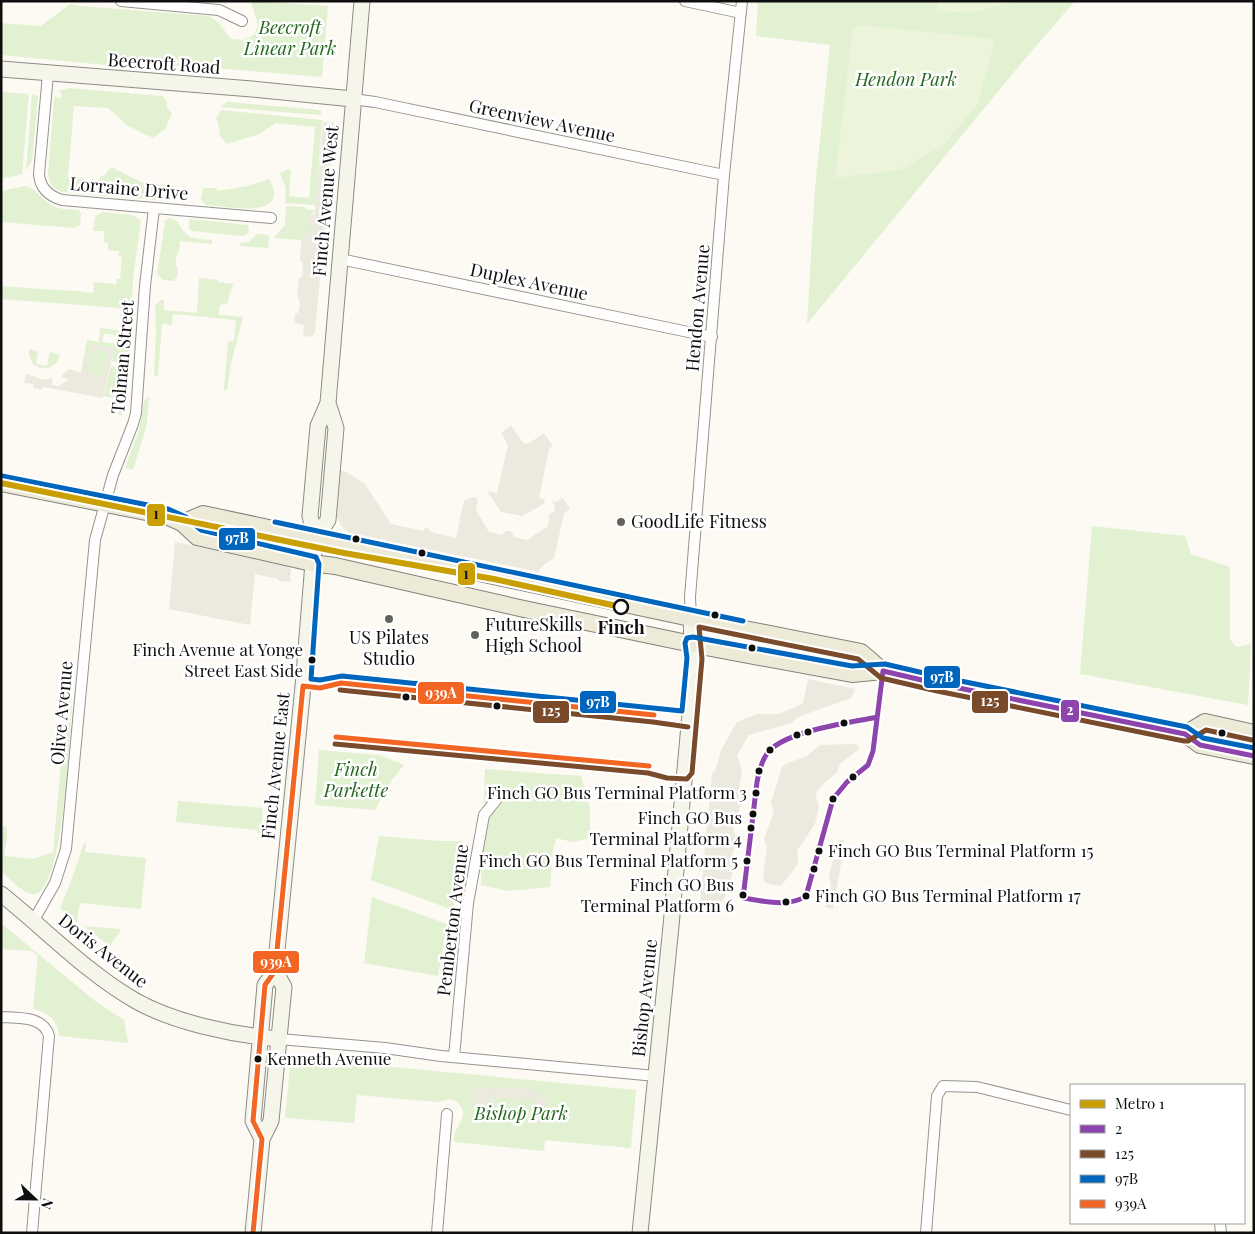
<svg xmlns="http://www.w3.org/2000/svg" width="1255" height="1234" font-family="'Playfair Display',serif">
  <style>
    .green { fill: #e1f1d2 }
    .pitch { fill: #ecf5dc }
    .plaza { fill: #eceade; fill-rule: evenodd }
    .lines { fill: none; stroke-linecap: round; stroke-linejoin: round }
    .street-casing { stroke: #959491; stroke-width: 12 }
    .secondary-casing { stroke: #8c8b87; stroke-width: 17 }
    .primary-casing { stroke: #82827e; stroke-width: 18 }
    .street { stroke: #fffefd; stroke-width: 10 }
    .secondary { stroke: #f5f5ea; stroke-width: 15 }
    .primary { stroke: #edead8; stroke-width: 16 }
    .bus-1-casing { stroke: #fff; stroke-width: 9 }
    .bus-2-casing { stroke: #fff; stroke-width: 9 }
    .bus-3-casing { stroke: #fff; stroke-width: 9 }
    .bus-4-casing { stroke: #fff; stroke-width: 9 }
    .bus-1 { stroke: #8e44ad; stroke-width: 5 }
    .bus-2 { stroke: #7a4b2a; stroke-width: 5 }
    .bus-3 { stroke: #0065bd; stroke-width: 5 }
    .bus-4 { stroke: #f26522; stroke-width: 5 }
    .metro-1-casing { stroke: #fff; stroke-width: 10 }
    .metro-1 { stroke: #c99f03; stroke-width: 6 }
    .poi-dot { fill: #61615e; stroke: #fff; stroke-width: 2 }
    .bus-dot { fill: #0e0e0e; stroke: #fff; stroke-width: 2 }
    .stop-dot { fill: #fff; stroke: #0e0e0e; stroke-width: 2.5 }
    .labels { text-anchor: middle; stroke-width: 5; stroke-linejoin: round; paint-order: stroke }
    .bus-label { font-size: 17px; fill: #0e0e0e; stroke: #fff; text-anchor: end }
    .park-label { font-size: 18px; font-style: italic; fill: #23661d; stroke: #fff }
    .street-label { font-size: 18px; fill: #0e0e0e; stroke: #fff }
    .poi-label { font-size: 18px; fill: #0e0e0e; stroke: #fff; text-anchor: start }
    .stop-label { font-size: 18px; font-weight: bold; fill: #0e0e0e; stroke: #fff }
    .line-badge { stroke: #fff; stroke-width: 2 }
    .badge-label { font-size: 14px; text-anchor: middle; font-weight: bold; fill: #fff }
    .pale-badge-label { font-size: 14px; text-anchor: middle; font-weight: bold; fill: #111 }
  </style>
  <rect width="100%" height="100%" fill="#fcfaf2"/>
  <path class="green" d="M 251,1 L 328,6 L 322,77 L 192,66 L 106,65 L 1,55 L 1,23 L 41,26 L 70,4 L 79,6 L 209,16 L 219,23 L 231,39 L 242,40 L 254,35 L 258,25 Z
    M 758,1 L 1075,1 L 1024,60 L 807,324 L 815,188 L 830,45 L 756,36 Z
    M 69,88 L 163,96 L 168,103 L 167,103 L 166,106 L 172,114 L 165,129 L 153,138 L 128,126 L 108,108 L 74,106 L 68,176 L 87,179 L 86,188 L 91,189 L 92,178 L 98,181 L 101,176 L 104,176 L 111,167 L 141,182 L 175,186 L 173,196 L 166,201 L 63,192 C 54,190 49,184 48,174 L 54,100 L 55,96 L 60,99 L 62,93 L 58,92 L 59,91 Z
    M 1,92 L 29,94 L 22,174 L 1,179 Z
    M 32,94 L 38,96 L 32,161 L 26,171 Z
    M 227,102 L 321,110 L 321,115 L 220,107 Z
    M 221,110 L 322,120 L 316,205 L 285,203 L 286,188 L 280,174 L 288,169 L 291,170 L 289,196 L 309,198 L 315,127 L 276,123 L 259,134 L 227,144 L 220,136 L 219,127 L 216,118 Z
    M 269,179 C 292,221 227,206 206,205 L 201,200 L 203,188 L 217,188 L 217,191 L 248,186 Z
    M 25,186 C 37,188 40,199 51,205 C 59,210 70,209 79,210 L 81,214 L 80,225 L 73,228 L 1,222 L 1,191 Z
    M 286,206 L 305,207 L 308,210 L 315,210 L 309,219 L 313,234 L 302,234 L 301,240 L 274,238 L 285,225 Z
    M 102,212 L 132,215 L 141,220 L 133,279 L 131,316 L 120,319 L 121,308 L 1,299 L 1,286 L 54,290 L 78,291 L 93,293 L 94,282 L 116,284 L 117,279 L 120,279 L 122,257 L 119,256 L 119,251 L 108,250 L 108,243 L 104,242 L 104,231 L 93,231 L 95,217 Z
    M 169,218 L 176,220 C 189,240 188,238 212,240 L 212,244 L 180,241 L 179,251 L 178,251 L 176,259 L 176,267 L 178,267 L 177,277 L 173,281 L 163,280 L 157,274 L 165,223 L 163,222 Z
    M 189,219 L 248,225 L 249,231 L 246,235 L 241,236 L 192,231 L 189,228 Z
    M 257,234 L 269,235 L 268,248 L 239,246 L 241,243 L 249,242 Z
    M 199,278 L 218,280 L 218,282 L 234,284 L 229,294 L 228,303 L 221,305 L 219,308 L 219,315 L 243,317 L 231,364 L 227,390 L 224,390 L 228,341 L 234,341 L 236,320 L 173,314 L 172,325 L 162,324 L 158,375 L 157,377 L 154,376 L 156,332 L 155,306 L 161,300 L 164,300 L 164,310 L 197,313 Z
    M 100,328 L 124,331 L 123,342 L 116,342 L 117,336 L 104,333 L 102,342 L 130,346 L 122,416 L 118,414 L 119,399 L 104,396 L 111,366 L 121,368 L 121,363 L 112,361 L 114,349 L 91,344 L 85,373 L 81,373 L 87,340 L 99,342 Z
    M 29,349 L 38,351 L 36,364 L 47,366 L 50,352 L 60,355 C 54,376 27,371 29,349 Z
    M 93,349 L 109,352 L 104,376 L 88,373 Z
    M 149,396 L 147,424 L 133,470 L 125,468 L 139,431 L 144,401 Z
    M 1092,526 L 1185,536 L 1191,554 L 1230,567 L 1230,639 L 1236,647 L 1251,644 L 1248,705 L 1080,674 Z
    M 67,696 L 71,702 L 72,707 C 69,735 64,889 35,894 C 25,896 9,878 1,871 L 1,826 L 7,827 L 7,839 L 4,854 L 6,856 L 33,859 L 53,852 Z
    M 319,750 L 380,755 L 404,765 L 391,781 L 375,810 L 315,805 Z
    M 485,769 L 581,776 L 590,808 L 590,838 L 572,842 L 556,838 L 553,851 L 550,887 L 508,891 L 481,885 Z
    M 178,801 L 263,808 L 261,833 L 257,833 L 257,830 L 176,822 Z
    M 379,836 L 439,841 L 462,841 L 453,910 L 371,880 Z
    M 84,843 L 86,843 L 85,852 L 146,858 L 141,909 L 80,903 L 77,923 L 60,908 L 70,884 Z
    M 372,897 L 447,924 L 438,976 L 364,963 Z
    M 1,923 L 95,1001 L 124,1020 L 128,1043 L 59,1036 C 58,1021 48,1012 33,1009 L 38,956 L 32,951 L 1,949 Z
    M 84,926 L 121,929 L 110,946 Z
    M 297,1058 L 636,1090 L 631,1148 L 545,1140 L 544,1151 L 454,1142 C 454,1138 454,1134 456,1130 C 458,1126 461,1123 462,1119 C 466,1109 458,1100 449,1099 L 438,1102 L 357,1095 L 354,1123 L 285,1118 L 290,1067 Z"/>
  <path class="pitch" d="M 938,1 L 1015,1 L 972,13 L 937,11 Z
    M 858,25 L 995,39 L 978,103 L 945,144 L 900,170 L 835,178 L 853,29 Z"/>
  <path class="plaza" d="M 323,122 L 334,123 L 334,128 L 315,332 L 313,335 L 307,337 L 303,336 L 304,325 L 294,323 L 295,313 L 298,313 L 300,305 L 299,298 L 297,297 L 299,278 L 301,278 L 303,270 L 302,262 L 300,261 L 302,233 L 313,233 L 308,223 L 310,217 L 315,213 Z
    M 91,344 L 114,349 L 103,398 L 43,387 L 42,390 L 33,388 L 33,384 L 24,383 L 26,373 L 42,380 L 53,378 L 52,385 L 59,386 L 69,379 L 61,377 L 68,369 L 84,373 ZM 93,349 L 109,352 L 104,376 L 88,373 Z
    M 511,425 L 523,443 L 528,444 L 544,433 L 553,446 L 549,449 L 539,498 L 545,500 L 544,504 L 522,516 L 501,512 L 487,491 L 497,493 L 508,445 L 501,433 Z
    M 338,470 L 346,472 L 365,484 L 391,524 L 424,531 L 425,527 L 428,528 L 431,532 L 456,538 L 464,500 L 475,497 L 478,500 L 476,510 L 489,532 L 502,535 L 506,531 L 509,531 L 512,532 L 514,537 L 527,540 L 548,526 L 549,514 L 554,512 L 555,506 L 552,501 L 556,502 L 563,498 L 570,509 L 564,514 L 554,558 L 540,568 L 539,572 L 350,533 L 343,528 L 336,516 Z
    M 175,542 L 285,565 L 291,569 L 290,582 L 279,581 L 278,579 L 255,574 L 250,625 L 169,609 Z
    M 808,679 L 856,689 L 851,698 L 798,717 L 791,723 L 749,735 L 737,755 L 742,770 L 738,794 L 741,804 L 733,828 L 736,837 L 731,861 L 734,869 L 724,899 L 719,903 L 700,902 L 712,774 L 716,768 L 721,750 L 737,722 L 757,714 L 779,714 L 802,704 L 804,699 Z
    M 855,744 L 858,745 L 859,749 L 840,764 L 837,772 L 817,790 L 816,798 L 819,806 L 815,824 L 797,851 L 798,864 L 781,886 L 765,883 L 763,877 L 767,847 L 764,839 L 774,812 L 771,802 L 782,767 L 788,763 L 807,756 L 820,745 Z
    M 839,839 L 844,840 L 842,858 L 833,909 L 825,907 L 831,886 L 829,876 Z
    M 493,1086 L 540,1091 L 540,1096 L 547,1097 L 544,1125 L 533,1123 L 534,1100 L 493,1097 L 492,1106 L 473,1105 L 474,1088 L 493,1089 Z"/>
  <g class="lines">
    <g class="street-casing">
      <path id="street" d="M 121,1 L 219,10 L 242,21
        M 685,1 L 741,13
        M 48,74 L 39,174 C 40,188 49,196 62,200 L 271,218
        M 353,99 L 375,102 L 724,175
        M 340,259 L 712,337
        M 691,618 L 690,597 L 724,175 L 742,1
        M 34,920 L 55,883 L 66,849 L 95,540 L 113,475 L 133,424 L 136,413 L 145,286 L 154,208
        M 1,1017 C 18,1018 44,1016 49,1036 L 32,1233
        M 279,1039 L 385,1048 L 441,1056 L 656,1076
        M 454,1057 L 468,903 L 484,815 L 501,794
        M 1220,1223 L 1221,1233
        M 437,1233 L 447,1114
        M 926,1233 L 937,1096 L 943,1086 L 977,1087 L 1071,1110"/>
    </g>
    <g class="secondary-casing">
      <path id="secondary" d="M 1,69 L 252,89 L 353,99
        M 315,538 L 328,520 L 336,428 L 328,403
        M 1,894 C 44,928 88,974 136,1001 C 175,1023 234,1035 279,1039
        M 262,1139 L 253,1121 L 265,985 L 275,971 L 303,686 L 315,538 L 310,516 L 318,426 L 328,403 L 362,1
        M 253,1233 L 262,1139 L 271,1121 L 284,987 L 275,971
        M 640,1233 L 671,926 L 695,658 L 692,644 L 691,618"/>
    </g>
    <g class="primary-casing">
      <path id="primary" d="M 1,483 L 166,516 L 182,523 L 197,537 L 312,563 L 335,566 L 524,609 L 711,648 L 852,674 L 883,671 L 939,684 L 999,695 L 1185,734 L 1200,745 L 1254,756
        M 182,523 L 203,514 L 709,622 L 861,652 L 883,671
        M 1185,734 L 1205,722 L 1254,733"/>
    </g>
    <use href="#street" class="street"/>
    <use href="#secondary" class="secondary"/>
    <use href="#primary" class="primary"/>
    <g class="bus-1-casing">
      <path id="bus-1" d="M 883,671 L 939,684 L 1185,734 L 1200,745 L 1254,756
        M 743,898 C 763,901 788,908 806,896 L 833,799 L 847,782 L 868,765 L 873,751 L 883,671
        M 743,898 L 757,782 C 759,771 762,758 770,750 C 791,730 849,723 877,717"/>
    </g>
    <g class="bus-2-casing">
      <path id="bus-2" d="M 340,690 L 653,722 L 688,727
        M 335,744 L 648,773 L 667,778 L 687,779 L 692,773 L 702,659 L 699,627 L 858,659 L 881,678 L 937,691 L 1184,741 L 1188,741 L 1206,730 L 1252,740"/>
    </g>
    <g class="bus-3-casing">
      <path id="bus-3" d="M 2,476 L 168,509 L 186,517 L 201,530 L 316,557 L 319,564 L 311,679 L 320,680 L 342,676 L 682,711 L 687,658 L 685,643 L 687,638 L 693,637 L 852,666 L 885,664 L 941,677 L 1187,727 L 1203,738 L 1254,748
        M 275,522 L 743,621"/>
    </g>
    <g class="bus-4-casing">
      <path id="bus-4" d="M 303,686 L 320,688 L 341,683 L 654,715
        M 336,737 L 649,766
        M 253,1233 L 262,1139 L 253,1121 L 265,985 L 275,971 L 303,686"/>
    </g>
    <use href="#bus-1" class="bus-1"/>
    <use href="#bus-2" class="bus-2"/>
    <use href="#bus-3" class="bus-3"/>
    <use href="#bus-4" class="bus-4"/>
    <g class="metro-1-casing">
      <path id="metro-1" d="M 1,483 L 344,553 L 494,579 L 621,607"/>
    </g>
    <use href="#metro-1" class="metro-1"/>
  </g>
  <g class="poi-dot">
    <circle cx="621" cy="522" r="5"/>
    <circle cx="389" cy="619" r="5"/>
    <circle cx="475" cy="635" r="5"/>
  </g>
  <g class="bus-dot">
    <circle cx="356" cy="539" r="4.5"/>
    <circle cx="422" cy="553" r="4.5"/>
    <circle cx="715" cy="615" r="4.5"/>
    <circle cx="752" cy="648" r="4.5"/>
    <circle cx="312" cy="660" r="4.5"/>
    <circle cx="406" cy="697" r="4.5"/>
    <circle cx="497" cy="706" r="4.5"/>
    <circle cx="844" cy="723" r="4.5"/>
    <circle cx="808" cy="732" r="4.5"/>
    <circle cx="1222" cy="733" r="4.5"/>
    <circle cx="797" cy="735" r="4.5"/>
    <circle cx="770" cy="750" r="4.5"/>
    <circle cx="759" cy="771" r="4.5"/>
    <circle cx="853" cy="777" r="4.5"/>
    <circle cx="756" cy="793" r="4.5"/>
    <circle cx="833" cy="799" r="4.5"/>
    <circle cx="753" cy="814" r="4.5"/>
    <circle cx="751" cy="828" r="4.5"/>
    <circle cx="819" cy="851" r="4.5"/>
    <circle cx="747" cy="861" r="4.5"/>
    <circle cx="814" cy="869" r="4.5"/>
    <circle cx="743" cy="895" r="4.5"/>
    <circle cx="806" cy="896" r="4.5"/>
    <circle cx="786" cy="902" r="4.5"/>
    <circle cx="258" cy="1059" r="4.5"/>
  </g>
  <circle class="stop-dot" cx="621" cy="607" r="7"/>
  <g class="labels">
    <g class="bus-label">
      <text x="303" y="656">Finch Avenue at Yonge<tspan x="303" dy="21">Street East Side</tspan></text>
      <text x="747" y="799">Finch GO Bus Terminal Platform 3</text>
      <text x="742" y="824">Finch GO Bus<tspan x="742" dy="21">Terminal Platform 4</tspan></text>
      <text x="828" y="857" text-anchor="start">Finch GO Bus Terminal Platform 15</text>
      <text x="738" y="867">Finch GO Bus Terminal Platform 5</text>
      <text x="734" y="891">Finch GO Bus<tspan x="734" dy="21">Terminal Platform 6</tspan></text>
      <text x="815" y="902" text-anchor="start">Finch GO Bus Terminal Platform 17</text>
      <text x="267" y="1065" text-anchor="start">Kenneth Avenue</text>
    </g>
    <g class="park-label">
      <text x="290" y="34">Beecroft<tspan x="290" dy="21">Linear Park</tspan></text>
      <text x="906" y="86">Hendon Park</text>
      <text x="356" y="776">Finch<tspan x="356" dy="21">Parkette</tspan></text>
      <text x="521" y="1120">Bishop Park</text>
    </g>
    <g class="street-label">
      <text transform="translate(164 64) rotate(4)" y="6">Beecroft Road</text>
      <text transform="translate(542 121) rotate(12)" y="6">Greenview Avenue</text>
      <text transform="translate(129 189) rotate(5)" y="6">Lorraine Drive</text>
      <text transform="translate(326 201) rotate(-85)" y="6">Finch Avenue West</text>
      <text transform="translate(529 282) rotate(12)" y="6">Duplex Avenue</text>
      <text transform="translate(698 308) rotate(-85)" y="6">Hendon Avenue</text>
      <text transform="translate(123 357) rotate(-85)" y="6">Tolman Street</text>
      <text transform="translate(62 713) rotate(-85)" y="6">Olive Avenue</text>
      <text transform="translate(276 766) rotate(-84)" y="6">Finch Avenue East</text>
      <text transform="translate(453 920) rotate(-83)" y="6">Pemberton Avenue</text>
      <text transform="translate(103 951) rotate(38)" y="6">Doris Avenue</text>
      <text transform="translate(645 998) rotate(-84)" y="6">Bishop Avenue</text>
    </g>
    <g class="poi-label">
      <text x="631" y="528">GoodLife Fitness</text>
      <text x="485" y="631">FutureSkills<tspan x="485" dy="21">High School</tspan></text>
      <text x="389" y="644" text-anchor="middle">US Pilates<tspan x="389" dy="21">Studio</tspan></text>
    </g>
    <g class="stop-label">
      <text x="621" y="634">Finch</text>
    </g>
  </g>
  <g class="line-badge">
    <rect x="146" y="503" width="20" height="24" rx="5" fill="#c99f03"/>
    <rect x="218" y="527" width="38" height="24" rx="5" fill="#0065bd"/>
    <rect x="457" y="562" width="19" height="24" rx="5" fill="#c99f03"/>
    <rect x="923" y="665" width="38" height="24" rx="5" fill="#0065bd"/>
    <rect x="417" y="681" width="48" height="24" rx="5" fill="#f26522"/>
    <rect x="971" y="690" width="38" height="24" rx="5" fill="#7a4b2a"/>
    <rect x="579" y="690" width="38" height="24" rx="5" fill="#0065bd"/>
    <rect x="1060" y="699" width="20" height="24" rx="5" fill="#8e44ad"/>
    <rect x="532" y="700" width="38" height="24" rx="5" fill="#7a4b2a"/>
    <rect x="252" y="950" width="48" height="24" rx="5" fill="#f26522"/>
  </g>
  <g class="badge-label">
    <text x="237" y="543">97B</text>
    <text x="942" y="682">97B</text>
    <text x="441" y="698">939A</text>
    <text x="990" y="706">125</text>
    <text x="598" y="707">97B</text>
    <text x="1070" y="715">2</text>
    <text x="551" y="716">125</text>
    <text x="276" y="967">939A</text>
  </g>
  <g class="pale-badge-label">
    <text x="156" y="519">1</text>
    <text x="466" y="579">1</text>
  </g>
  <rect width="1255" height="1234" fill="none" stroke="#0e0e0e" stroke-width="5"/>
  <rect x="1070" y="1084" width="175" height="140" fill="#ffffff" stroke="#9f9f9f"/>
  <rect x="1080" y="1100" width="25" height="8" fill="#c99f03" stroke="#9f9f9f"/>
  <text x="1115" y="1109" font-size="15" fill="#0e0e0e">Metro 1</text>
  <rect x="1080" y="1125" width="25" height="8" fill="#8e44ad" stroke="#9f9f9f"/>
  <text x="1115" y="1134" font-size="15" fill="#0e0e0e">2</text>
  <rect x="1080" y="1150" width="25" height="8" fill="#7a4b2a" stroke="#9f9f9f"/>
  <text x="1115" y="1159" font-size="15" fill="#0e0e0e">125</text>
  <rect x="1080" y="1175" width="25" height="8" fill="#0065bd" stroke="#9f9f9f"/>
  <text x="1115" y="1184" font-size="15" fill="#0e0e0e">97B</text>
  <rect x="1080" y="1200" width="25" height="8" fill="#f26522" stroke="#9f9f9f"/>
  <text x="1115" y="1209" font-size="15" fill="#0e0e0e">939A</text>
  <g transform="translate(35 1199) rotate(112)" stroke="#ffffff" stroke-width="4" paint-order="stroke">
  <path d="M0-4L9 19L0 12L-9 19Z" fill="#0e0e0e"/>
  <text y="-8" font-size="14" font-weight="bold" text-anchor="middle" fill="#0e0e0e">N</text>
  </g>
</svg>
